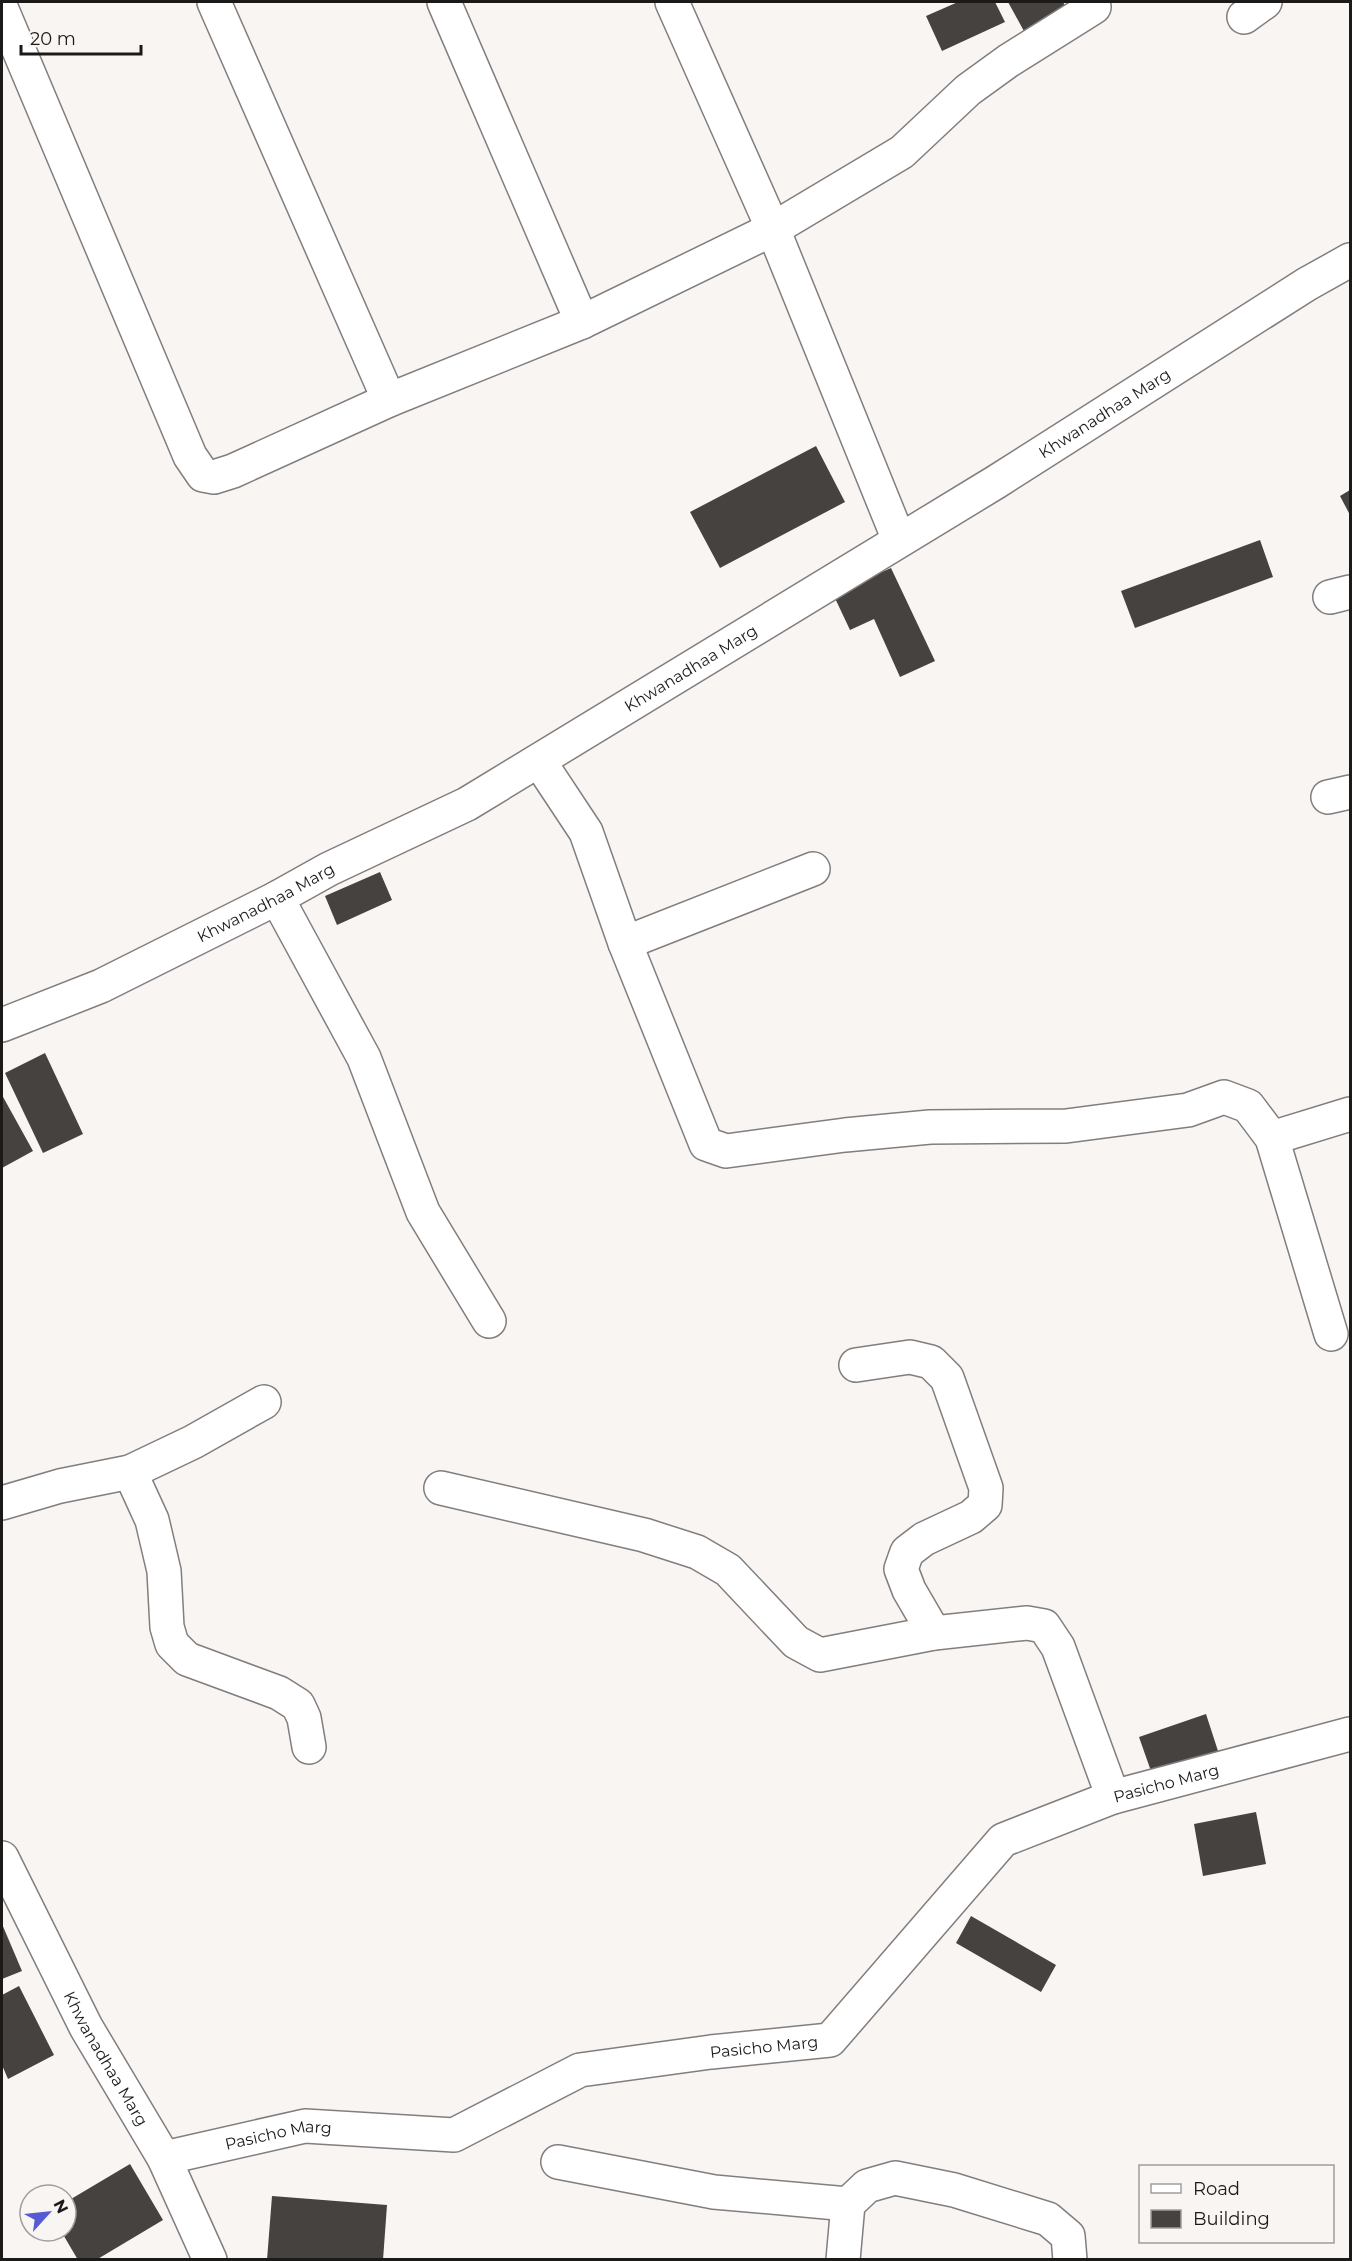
<svg xmlns="http://www.w3.org/2000/svg" width="1352" height="2261" font-family="Montserrat,sans-serif">
  <style>
    .building { fill: #454240 }
    .lines { fill: none; stroke-linecap: round; stroke-linejoin: round }
    .minor-casing { stroke: #827e7d; stroke-width: 36 }
    .minor { stroke: #fff; stroke-width: 33 }
    .labels { text-anchor: middle; stroke-width: 6; stroke-linejoin: round; paint-order: stroke }
    .street-label { font-size: 16px; fill: #1c1a19; stroke: #f9f5f3 }
  </style>
  <rect width="100%" height="100%" fill="#f9f5f3"/>
  <path class="building" d="M 958,2 L 995,2 L 1005,22 L 942,51 L 926,16 Z
    M 1008,2 L 1063,2 L 1068,11 L 1025,33 Z
    M 816,446 L 845,502 L 720,568 L 690,512 Z
    M 1350,490 L 1350,515 L 1340,496 Z
    M 1260,540 L 1273,577 L 1135,628 L 1121,591 Z
    M 891,568 L 935,661 L 900,677 L 874,619 L 850,630 L 833,594 Z
    M 380,872 L 392,900 L 337,925 L 325,896 Z
    M 45,1053 L 83,1134 L 43,1153 L 5,1073 Z
    M 2,1095 L 33,1151 L 2,1168 Z
    M 1206,1714 L 1218,1751 L 1152,1774 L 1139,1737 Z
    M 1256,1812 L 1266,1864 L 1203,1876 L 1194,1824 Z
    M 971,1916 L 1056,1965 L 1041,1992 L 956,1943 Z
    M 2,1924 L 22,1971 L 2,1979 Z
    M 19,1986 L 54,2055 L 8,2079 L 2,2065 L 2,1995 Z
    M 130,2164 L 163,2220 L 96,2260 L 78,2260 L 61,2231 L 66,2231 L 66,2202 Z
    M 272,2196 L 387,2205 L 383,2260 L 267,2260 Z"/>
  <g class="lines">
    <g class="minor-casing">
      <g id="minor">
        <path d="M 214,2 L 389,400"/>
        <path d="M 444,2 L 582,322"/>
        <path d="M 672,2 L 773,229 L 899,540"/>
        <path d="M 2,10 L 190,456 L 203,475 L 214,477 L 233,471 L 389,400 L 582,322 L 773,229 L 902,152 L 968,90 L 1008,61 L 1094,7"/>
        <path d="M 1244,17 L 1265,2"/>
        <path d="M 1330,597 L 1350,592"/>
        <path d="M 539,761 L 586,832 L 625,943 L 706,1144 L 726,1151 L 845,1135 L 930,1127 L 1066,1126 L 1188,1110 L 1224,1097 L 1248,1106 L 1272,1138 L 1331,1334"/>
        <path d="M 1328,797 L 1350,792"/>
        <path d="M 277,898 L 364,1058 L 423,1212 L 489,1321"/>
        <path d="M 625,943 L 813,869"/>
        <path id="s1" d="M 2,1025 L 101,986 L 277,898 L 329,869 L 467,804 L 996,482 L 1307,284 L 1350,260"/>
        <path d="M 1272,1138 L 1350,1114"/>
        <path d="M 856,1365 L 910,1357 L 931,1362 L 947,1378 L 986,1488 L 985,1505 L 971,1517 L 924,1539 L 907,1552 L 901,1569 L 909,1590 L 934,1633"/>
        <path d="M 130,1472 L 152,1520 L 164,1571 L 167,1627 L 172,1644 L 187,1659 L 279,1693 L 298,1705 L 304,1718 L 309,1747"/>
        <path d="M 441,1488 L 644,1535 L 697,1552 L 728,1570 L 796,1642 L 820,1655 L 934,1633 L 1027,1623 L 1044,1626 L 1058,1647 L 1113,1797"/>
        <path d="M 2,1503 L 60,1486 L 130,1472 L 193,1442 L 264,1402"/>
        <path id="s2" d="M 2,1858 L 86,2027 L 164,2158 L 210,2260"/>
        <path id="s3" d="M 164,2158 L 305,2126 L 454,2135 L 580,2070 L 711,2052 L 830,2040 L 1003,1840 L 1113,1797 L 1350,1734"/>
        <path d="M 558,2162 L 714,2192 L 848,2204"/>
        <path d="M 843,2260 L 848,2204 L 867,2186 L 895,2178 L 954,2190 L 1048,2219 L 1068,2236 L 1070,2260"/>
      </g>
    </g>
    <use href="#minor" class="minor"/>
  </g>
  <g class="labels">
    <g class="street-label">
      <text dy="6" stroke="none"><textPath href="#s1" startOffset="1263">Khwanadhaa Marg</textPath></text>
      <text dy="6" stroke="none"><textPath href="#s1" startOffset="777">Khwanadhaa Marg</textPath></text>
      <text dy="6" stroke="none"><textPath href="#s1" startOffset="291">Khwanadhaa Marg</textPath></text>
      <text dy="6" stroke="none"><textPath href="#s3" startOffset="1125">Pasicho Marg</textPath></text>
      <text dy="6" stroke="none"><textPath href="#s3" startOffset="621">Pasicho Marg</textPath></text>
      <text dy="6" stroke="none"><textPath href="#s2" startOffset="226">Khwanadhaa Marg</textPath></text>
      <text dy="6" stroke="none"><textPath href="#s3" startOffset="117">Pasicho Marg</textPath></text>
    </g>
  </g>
  <rect width="1352" height="2261" fill="none" stroke="#1c1a19" stroke-width="6"/>
  <rect x="1139" y="2165" width="195" height="78" fill="#f9f5f3" stroke="#a19d9c" stroke-width="1.5"/>
  <rect x="1151" y="2184" width="30" height="9" fill="#ffffff" stroke="#a19d9c" stroke-width="1.5"/>
  <text x="1193" y="2195" font-size="18" fill="#1c1a19">Road</text>
  <rect x="1151" y="2210" width="30" height="18" fill="#454240" stroke="#a19d9c" stroke-width="1.5"/>
  <text x="1193" y="2225" font-size="18" fill="#1c1a19">Building</text>
  <g transform="translate(48 2213) rotate(63)"><circle r="28" fill="#f9f5f3" stroke="#a19d9c" stroke-width="1.5"/>
  <path d="M0-4.5L10 22L0 15L-10 22Z" fill="#555bd2"/>
  <text y="-9" font-size="16" font-weight="bold" text-anchor="middle" fill="#1c1a19">N</text>
  </g>
  <path d="M21 45v9h120v-9" fill="none" stroke="#1c1a19" stroke-width="3"/>
  <text x="30" y="45" font-size="18" fill="#1c1a19" stroke="#f9f5f3" stroke-width="4.5" paint-order="stroke">20 m</text>
</svg>
